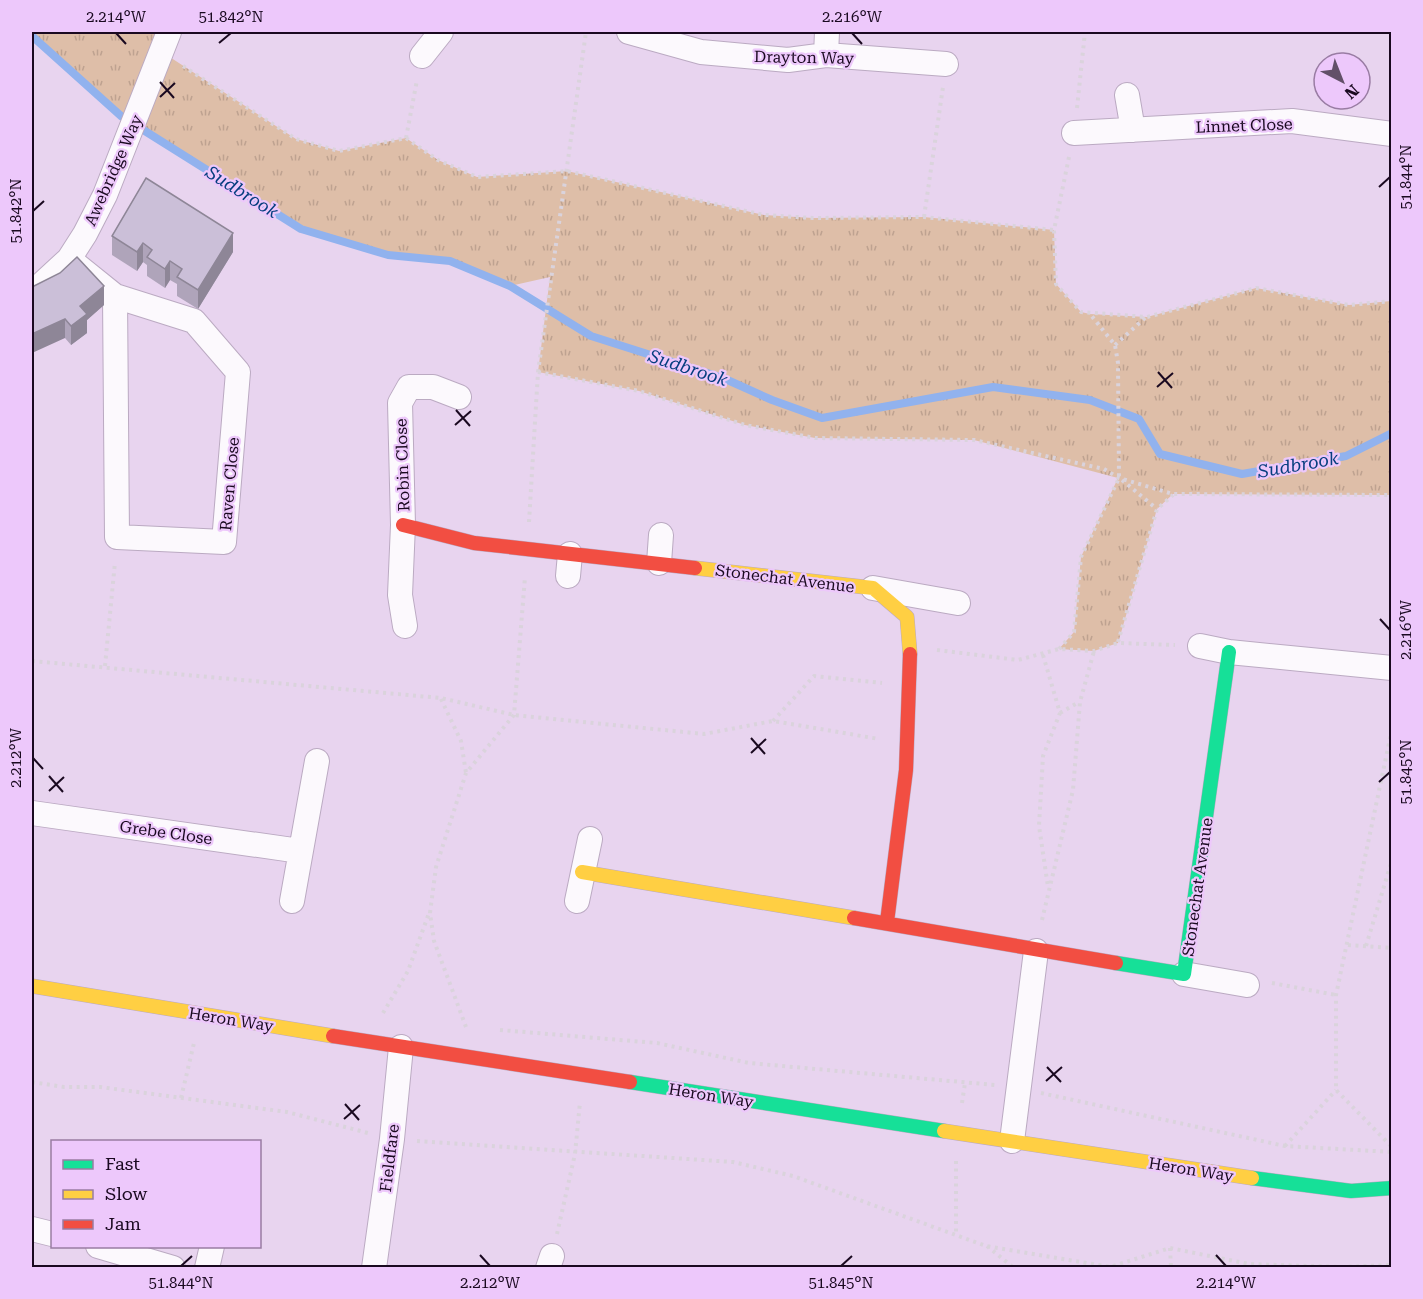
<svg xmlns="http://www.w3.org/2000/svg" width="1423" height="1299" font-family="'Roboto Serif',serif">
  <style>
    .grass { fill: url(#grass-tufts) }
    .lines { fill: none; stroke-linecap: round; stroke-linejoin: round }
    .stream { stroke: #91b2ee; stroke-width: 8 }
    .street-casing { stroke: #bbaac2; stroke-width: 26 }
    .fast-casing { stroke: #bbaac2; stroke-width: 15 }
    .slow-casing { stroke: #bbaac2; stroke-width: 15 }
    .jam-casing { stroke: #bbaac2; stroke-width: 15 }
    .path { stroke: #dad3dc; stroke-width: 4; stroke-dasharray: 3 4.5; stroke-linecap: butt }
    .street { stroke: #fcf9fd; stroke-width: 24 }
    .fast { stroke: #16e098; stroke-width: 14 }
    .slow { stroke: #ffcf43; stroke-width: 14 }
    .jam { stroke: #f24e42; stroke-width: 14 }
    .wall { fill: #afa4ba }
    .shaded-wall { fill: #8e8697 }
    .building { fill: #cbbfd8; stroke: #8e8697; stroke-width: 1.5 }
    .ticks { fill: none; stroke: #1a0920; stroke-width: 2 }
    .labels { text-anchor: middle; stroke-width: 4.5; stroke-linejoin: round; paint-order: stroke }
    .street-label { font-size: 16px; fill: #1a0920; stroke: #edc8fb }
    .water-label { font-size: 18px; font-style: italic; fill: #063e7f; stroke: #edc8fb }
    .neatline { fill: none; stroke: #1a0920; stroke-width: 2 }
    .ticks-label { font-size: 15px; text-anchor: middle; fill: #1a0920 }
  </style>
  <defs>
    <pattern id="grass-tufts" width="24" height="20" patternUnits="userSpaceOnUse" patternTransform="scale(1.5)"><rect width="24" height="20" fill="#debea8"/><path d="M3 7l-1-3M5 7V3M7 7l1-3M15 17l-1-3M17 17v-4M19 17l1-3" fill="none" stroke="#bea290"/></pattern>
  </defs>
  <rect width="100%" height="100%" fill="#e8d4ef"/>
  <path class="grass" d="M 32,32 L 169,32 L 162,52 L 296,139 L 339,151 L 406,138 L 438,160 L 477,177 L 567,171 L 764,215 L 813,218 L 924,217 L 1054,230 L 1056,284 L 1081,312 L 1090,314 L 1147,317 L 1256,288 L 1349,305 L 1391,301 L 1391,495 L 1173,494 L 1157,509 L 1118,643 L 1094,651 L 1059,649 L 1074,632 L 1081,557 L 1118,478 L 974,440 L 815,438 L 745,425 L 639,391 L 538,372 L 550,277 L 510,286 L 450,261 L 388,255 L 301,229 L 121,116 L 32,36 Z"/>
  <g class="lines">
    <path class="stream" d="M 32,36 L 121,116 L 301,229 L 388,255 L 450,261 L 510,286 L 591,336 L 723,378 L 772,400 L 822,418 L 993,387 L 1090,400 L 1139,419 L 1160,454 L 1242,474 L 1346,456 L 1392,433"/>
    <g class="street-casing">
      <path id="street" d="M 629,32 L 701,52 L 788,60 L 826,55 L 946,64
        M 826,55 L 827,32
        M 422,56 L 441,32
        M 1127,95 L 1133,130
        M 1074,133 L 1292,121 L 1392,134
        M 69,259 L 115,296 L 194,321 L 238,372 L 224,542 L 117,537 L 115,296
        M 32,293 L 69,259 L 85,234 L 105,195 L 169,32
        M 659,563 L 661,535
        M 568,576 L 570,554
        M 873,588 L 958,603
        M 405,626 L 400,595 L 403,525 L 400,403 L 409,387 L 433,387 L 459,397
        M 1200,646 L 1229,652 L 1392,668
        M 32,813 L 300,851
        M 292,901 L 317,761
        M 577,901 L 590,839
        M 1184,974 L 1247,985
        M 1012,1141 L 1036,951
        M 32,1229 L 52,1234
        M 98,1246 L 173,1268
        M 207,1268 L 212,1246
        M 374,1268 L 392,1139 L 401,1047
        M 548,1268 L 552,1256"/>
    </g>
    <g class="fast-casing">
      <path id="fast" d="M 1116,963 L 1184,974 L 1229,652
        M 630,1082 L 944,1131
        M 1252,1178 L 1351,1191 L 1392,1188"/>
    </g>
    <g class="slow-casing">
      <path id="slow" d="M 695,568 L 873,588 L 907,617 L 910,654
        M 582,872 L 854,918
        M 32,986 L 333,1036
        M 944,1131 L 1252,1178"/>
    </g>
    <g class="jam-casing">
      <path id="jam" d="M 403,525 L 474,543 L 695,568
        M 854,918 L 1116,963
        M 887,922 L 906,770 L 910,654
        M 333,1036 L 630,1082"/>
    </g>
    <path class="path" d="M 183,66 L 296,139 L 339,151 L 406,138 L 438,160 L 477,177 L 567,171 L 764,215 L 813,218 L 924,217 L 1054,230
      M 1077,108 L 1085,32
      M 406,138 L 417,80
      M 1069,157 L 1054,230 L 1056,284 L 1081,312 L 1147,317 L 1256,288 L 1349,305 L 1392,301
      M 924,217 L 943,87
      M 1115,345 L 1146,317
      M 538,372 L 639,391 L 745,425 L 815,438 L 974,440 L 1104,469 L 1119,478 L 1173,494 L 1392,495
      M 1122,480 L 1157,509
      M 529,522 L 538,372 L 586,32
      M 1118,642 L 1157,509 L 1173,495
      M 1059,649 L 1074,632 L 1081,557 L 1119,478 L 1118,363 L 1115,345 L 1090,314
      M 937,650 L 1018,660 L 1059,649 L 1094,651 L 1118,643 L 1175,645
      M 1043,655 L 1060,713 L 1043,756 L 1039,826 L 1048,887
      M 32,661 L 441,698 L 514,715 L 704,734 L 773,721 L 879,739
      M 105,666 L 115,562
      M 441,699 L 461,741 L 466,773
      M 1060,713 L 1079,702
      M 773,721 L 814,676 L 882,683
      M 1392,729 L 1336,995 L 1336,1090 L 1392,1147
      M 1042,920 L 1073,790 L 1080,702 L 1094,651
      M 1348,945 L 1392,948
      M 1366,946 L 1392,860
      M 1272,983 L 1336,995
      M 383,1013 L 408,971 L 429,913
      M 466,1027 L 434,941 L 430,913 L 436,867 L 466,773 L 514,715 L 525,577
      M 500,1030 L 657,1043 L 749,1063 L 995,1085
      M 32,1082 L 64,1087 L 100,1087 L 287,1112 L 368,1133
      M 1041,1093 L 1285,1146 L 1392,1152
      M 181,1098 L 194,1043
      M 962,1103 L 965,1083
      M 417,1141 L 733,1162 L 793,1176 L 986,1246 L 1110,1267 L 1170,1248 L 1249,1264 L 1341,1267 L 1392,1265
      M 1285,1146 L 1336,1090
      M 956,1161 L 956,1234
      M 557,1234 L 575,1154 L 580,1102
      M 987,1246 L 1014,1268
      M 1170,1248 L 1171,1268"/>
    <use href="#street" class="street"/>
    <use href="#fast" class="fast"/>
    <use href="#slow" class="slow"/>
    <use href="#jam" class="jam"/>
  </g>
  <path class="wall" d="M 112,236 L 233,252 L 198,309 L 177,296 L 177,284 L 170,280 L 165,288 L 147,276 L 147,265 L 143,262 L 137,271 L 112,255 Z
    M 32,287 L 104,305 L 87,320 L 87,333 L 71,345 L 65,338 Z"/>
  <path class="shaded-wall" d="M 233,233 L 233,252 L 198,309 L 198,290 Z
    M 143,243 L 143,262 L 137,271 L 137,252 Z
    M 170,261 L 170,280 L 165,288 L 165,269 Z
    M 104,286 L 104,305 L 87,320 L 87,333 L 71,345 L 71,326 L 80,306 Z
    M 65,319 L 65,338 L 32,353 L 32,334 Z"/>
  <path class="building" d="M 146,178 L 233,233 L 198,290 L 177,277 L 182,269 L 170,261 L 165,269 L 147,257 L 152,250 L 143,243 L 137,252 L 112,236 Z
    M 77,257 L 104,286 L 80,306 L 87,314 L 71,326 L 65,319 L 32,334 L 32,287 L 60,273 Z"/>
  <path class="ticks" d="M 116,33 L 126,44M 852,33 L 862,44M 219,43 L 231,33M 160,82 L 174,98M 160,97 L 175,83M 1379,187 L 1390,177M 33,211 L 44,201M 1158,372 L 1172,388M 1157,387 L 1173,373M 456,410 L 470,426M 455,425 L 471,411M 1380,619 L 1390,630M 751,738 L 765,754M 751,753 L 766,739M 33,758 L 43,769M 49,776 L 63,792M 1379,782 L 1390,772M 49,791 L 64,777M 1047,1067 L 1061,1082M 1046,1081 L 1062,1067M 345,1104 L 359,1120M 344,1119 L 360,1105M 480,1255 L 490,1266M 1216,1255 L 1226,1266M 181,1266 L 192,1256M 841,1266 L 852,1256"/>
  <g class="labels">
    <g class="street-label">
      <text transform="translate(804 57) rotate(1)" y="6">Drayton Way</text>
      <text transform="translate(1244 125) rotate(-2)" y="6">Linnet Close</text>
      <text transform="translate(113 170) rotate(-66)" y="6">Awebridge Way</text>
      <text transform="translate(402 465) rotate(-92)" y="6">Robin Close</text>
      <text transform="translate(229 484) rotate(-85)" y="6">Raven Close</text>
      <text transform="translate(785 578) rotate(7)" y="6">Stonechat Avenue</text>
      <text transform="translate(166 832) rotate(8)" y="6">Grebe Close</text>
      <text transform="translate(1197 887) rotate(-82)" y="6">Stonechat Avenue</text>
      <text transform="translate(231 1019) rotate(9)" y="6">Heron Way</text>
      <text transform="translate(711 1095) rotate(9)" y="6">Heron Way</text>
      <text transform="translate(389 1158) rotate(-83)" y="6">Fieldfare</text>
      <text transform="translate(1191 1169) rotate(9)" y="6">Heron Way</text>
    </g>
    <g class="water-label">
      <text transform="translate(242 192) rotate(32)" y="6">Sudbrook</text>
      <text transform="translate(688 368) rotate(18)" y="6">Sudbrook</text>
      <text transform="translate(1298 465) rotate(-10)" y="6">Sudbrook</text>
    </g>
  </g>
  <rect width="1423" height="1299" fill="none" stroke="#edc8fb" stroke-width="66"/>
  <rect x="51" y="1140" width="210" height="108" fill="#edc8fb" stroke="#997ca3" stroke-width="1.5"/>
  <rect x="63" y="1160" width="30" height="9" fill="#16e098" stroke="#997ca3" stroke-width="1.5"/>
  <text x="105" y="1170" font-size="18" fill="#1a0920">Fast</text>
  <rect x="63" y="1190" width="30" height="9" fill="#ffcf43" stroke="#997ca3" stroke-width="1.5"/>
  <text x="105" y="1200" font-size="18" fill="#1a0920">Slow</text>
  <rect x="63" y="1220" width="30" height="9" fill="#f24e42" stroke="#997ca3" stroke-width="1.5"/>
  <text x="105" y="1230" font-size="18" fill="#1a0920">Jam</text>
  <g transform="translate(1342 81) rotate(138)"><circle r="28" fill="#edc8fb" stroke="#997ca3" stroke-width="1.5"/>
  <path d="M0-4.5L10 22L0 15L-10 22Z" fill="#625068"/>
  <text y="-9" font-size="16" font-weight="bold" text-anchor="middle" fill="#1a0920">N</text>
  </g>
  <rect x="33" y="33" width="1357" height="1233" class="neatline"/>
  <g class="ticks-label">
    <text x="116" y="22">2.214°W</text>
    <text x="231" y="22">51.842°N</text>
    <text x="852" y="22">2.216°W</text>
    <text transform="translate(1406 177) rotate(-90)" y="5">51.844°N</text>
    <text transform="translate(16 211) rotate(-90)" y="5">51.842°N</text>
    <text transform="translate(1406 630) rotate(-90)" y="5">2.216°W</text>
    <text transform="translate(16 758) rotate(-90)" y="5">2.212°W</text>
    <text transform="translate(1406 772) rotate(-90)" y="5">51.845°N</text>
    <text x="181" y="1288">51.844°N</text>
    <text x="490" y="1288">2.212°W</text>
    <text x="841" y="1288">51.845°N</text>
    <text x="1226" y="1288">2.214°W</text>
  </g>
</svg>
